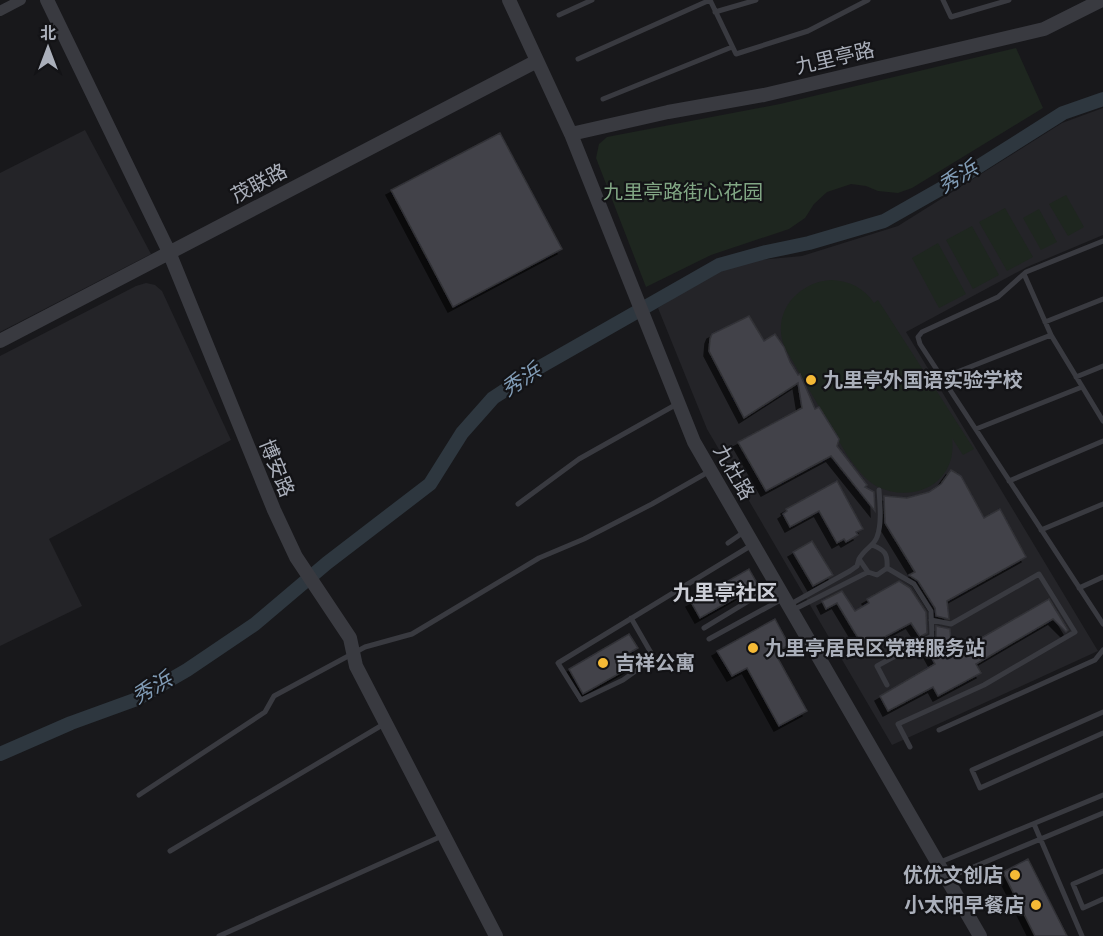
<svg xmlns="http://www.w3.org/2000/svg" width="1103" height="936" font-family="Poppins,'Noto Sans SC',sans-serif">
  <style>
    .built { fill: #242428 }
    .green { fill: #1e261f }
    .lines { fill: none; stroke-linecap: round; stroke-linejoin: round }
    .canal { stroke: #2e373f; stroke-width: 14 }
    .building { fill: #424348; stroke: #323237; stroke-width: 1.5; filter: url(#shadow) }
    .service { stroke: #393a40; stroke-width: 5 }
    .minor { stroke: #393a40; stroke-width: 10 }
    .tertiary { stroke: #393a40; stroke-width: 14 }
    .poi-dot { fill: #f5ba36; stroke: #131316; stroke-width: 2 }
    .labels { text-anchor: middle; stroke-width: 4.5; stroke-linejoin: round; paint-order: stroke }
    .street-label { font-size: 20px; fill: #aaafba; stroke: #131316 }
    .park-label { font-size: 20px; fill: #81a684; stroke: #131316 }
    .poi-label { font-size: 20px; font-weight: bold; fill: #aaafba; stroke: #131316; text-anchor: start }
    .water-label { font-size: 21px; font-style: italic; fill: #819cb6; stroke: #131316 }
    .neighbourhood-label { font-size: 21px; font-weight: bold; fill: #ccced6; stroke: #131316 }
  </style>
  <defs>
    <filter id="shadow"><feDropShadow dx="-5" dy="5" stdDeviation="0" flood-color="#0009"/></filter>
  </defs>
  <rect width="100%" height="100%" fill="#18181b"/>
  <path class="built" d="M 1103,108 L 1103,235 L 1027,267 L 906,332 L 1098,651 L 892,745 L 707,429 L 658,308 L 689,288 L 723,269 L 758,260 L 802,256 L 898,226 L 1062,123 Z
    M 85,130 L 151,254 L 0,332 L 0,173 Z
    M 146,283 L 155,285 L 162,291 L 231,440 L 49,539 L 82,606 L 0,646 L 0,356 L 136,286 Z"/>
  <path class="green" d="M 1016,48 L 1043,108 L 912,188 L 898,193 L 878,191 L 866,186 L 851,184 L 827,192 L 814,204 L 805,218 L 789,229 L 711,255 L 646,287 L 596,158 L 599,144 L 607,137 L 780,104 Z
    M 1066,195 L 1084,227 L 1068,236 L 1049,204 Z
    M 1005,208 L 1033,257 L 1007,271 L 979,222 Z
    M 1039,209 L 1057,242 L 1041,250 L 1023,218 Z
    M 972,226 L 999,275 L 973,289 L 946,240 Z
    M 938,243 L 966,294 L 939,308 L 912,258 Z
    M 832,280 C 850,281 864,288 874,303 L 878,300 L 974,449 L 963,455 L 952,438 C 958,483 914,505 876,486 C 864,479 855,466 847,455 L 785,348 C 770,314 798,281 832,280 Z"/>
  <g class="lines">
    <path class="canal" d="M 0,754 L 71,723 L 137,699 L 187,670 L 255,624 L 327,563 L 430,484 L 462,433 L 493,398 L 540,367 L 719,265 L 766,252 L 809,243 L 884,221 L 965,175 L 1063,113 L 1103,99"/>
  </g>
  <path class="building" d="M 500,133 L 562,249 L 453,307 L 391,190 Z
    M 749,316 L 764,341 L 775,334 L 784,347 L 790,362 L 798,375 L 800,374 L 815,409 L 819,407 L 839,439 L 837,446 L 867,485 L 865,487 L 874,492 L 875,511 L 831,456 L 766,491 L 738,442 L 802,408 L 798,383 L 744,418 L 709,351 L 710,339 L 712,334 Z
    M 951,470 L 961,476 L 984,518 L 1000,509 L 1026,557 L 947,601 L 949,619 L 936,616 L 935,608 L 918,581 L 909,575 L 915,572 L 885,523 L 884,496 L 907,498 L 929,492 L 941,484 Z
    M 837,481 L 863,529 L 856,532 L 858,535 L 846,542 L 844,539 L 837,543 L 819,511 L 790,527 L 783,514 L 787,511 L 786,509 Z
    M 812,541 L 833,575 L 813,586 L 793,552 Z
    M 749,569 L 758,585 L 700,618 L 691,602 Z
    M 899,581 L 910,588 L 926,612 L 927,633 L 920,637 L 911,623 L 864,648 L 837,603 L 826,609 L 822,601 L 842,591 L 855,611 L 869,603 L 867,599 Z
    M 1049,599 L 1068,630 L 1066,632 L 1053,619 L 976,664 L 981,673 L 938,696 L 933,687 L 888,711 L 880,696 L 935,664 L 925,646 L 936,639 L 936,626 L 950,629 L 952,655 Z
    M 775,619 L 789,645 L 775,653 L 807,711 L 779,726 L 747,668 L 732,676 L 717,651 Z
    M 629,634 L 638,648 L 622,657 L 629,668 L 583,694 L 569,669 Z
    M 1028,859 L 1067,936 L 1035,936 L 1003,872 Z"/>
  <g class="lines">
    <path class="service" d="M 710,0 L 736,54 L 808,31 L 868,0
      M 943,0 L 951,17 L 1009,0
      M 715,12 L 756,0
      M 559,15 L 592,0
      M 578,59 L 710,0
      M 603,99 L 732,47
      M 1103,241 L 1026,272 L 998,297 L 922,332 L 918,337 L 920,344 L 1103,624
      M 1024,274 L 1051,335 L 1103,421
      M 1045,322 L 1103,299
      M 1076,377 L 1103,366
      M 942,378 L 1051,335
      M 976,429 L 1082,387
      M 1009,481 L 1103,441
      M 518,504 L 579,459 L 677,404
      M 1041,530 L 1103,504
      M 728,543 L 744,532
      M 872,545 C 885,550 888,554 887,568 L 877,575 L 868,572 L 859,559 C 865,548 874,546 877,537 C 882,524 880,504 879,490
      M 887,568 L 914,584 L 931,611 L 932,636 L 877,666 L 887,685
      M 1079,588 L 1103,577
      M 789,605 L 850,571 L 857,566 L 859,559
      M 793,610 L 868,572
      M 631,618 L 654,658 L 623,680 L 581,700 L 558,663 L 752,545
      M 704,628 L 775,585
      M 709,639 L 784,598
      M 1103,712 L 972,770 L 980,788 L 1103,733
      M 939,730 L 1095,660 L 1103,650
      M 910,747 L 898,724 L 984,685 L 1075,632 L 1039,574 L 951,624 L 931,620
      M 139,795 L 265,712 L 274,696 L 365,647 L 412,634 L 539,558 L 584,539 L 652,504 L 710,471
      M 1034,824 L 1082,936
      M 170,851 L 384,724
      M 938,863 L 1103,795
      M 1103,871 L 1073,884 L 1083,908 L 1103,899
      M 947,878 L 1103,813
      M 219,936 L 442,836"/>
    <path class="minor" d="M 0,11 L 21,0"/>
    <path class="tertiary" d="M 47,0 L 169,252 L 274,510 L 296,557 L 350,638 L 356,666 L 496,936
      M 509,0 L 571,134 L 694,442 L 980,936
      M 571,134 L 668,112 L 764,95 L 1044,29 L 1102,0
      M 0,341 L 537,61"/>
  </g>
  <g class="poi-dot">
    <circle cx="811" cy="380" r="6"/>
    <circle cx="753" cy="648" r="6"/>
    <circle cx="603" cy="663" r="6"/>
    <circle cx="1015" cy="875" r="6"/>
    <circle cx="1036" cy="905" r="6"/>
  </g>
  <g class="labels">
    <g class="street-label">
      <text transform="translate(835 58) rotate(-13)" y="7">九里亭路</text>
      <text transform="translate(259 183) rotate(-28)" y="7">茂联路</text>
      <text transform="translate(277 468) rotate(68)" y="7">博安路</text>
      <text transform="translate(734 472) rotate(60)" y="7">九杜路</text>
    </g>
    <g class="park-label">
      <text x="683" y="199">九里亭路街心花园</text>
    </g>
    <g class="poi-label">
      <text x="823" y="387">九里亭外国语实验学校</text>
      <text x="765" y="655">九里亭居民区党群服务站</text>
      <text x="615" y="670">吉祥公寓</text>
      <text x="1003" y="882" text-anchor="end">优优文创店</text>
      <text x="1024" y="912" text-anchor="end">小太阳早餐店</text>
    </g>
    <g class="water-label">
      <text transform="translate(958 177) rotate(-31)" y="7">秀浜</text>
      <text transform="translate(521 380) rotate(-33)" y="7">秀浜</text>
      <text transform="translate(152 688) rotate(-30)" y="7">秀浜</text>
    </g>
    <g class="neighbourhood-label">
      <text x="725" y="600">九里亭社区</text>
    </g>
  </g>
  <g transform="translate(48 48)" stroke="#131316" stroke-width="4.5" paint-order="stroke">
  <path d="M0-4.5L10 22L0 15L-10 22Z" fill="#aaafba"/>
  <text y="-9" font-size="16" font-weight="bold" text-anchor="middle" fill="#aaafba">北</text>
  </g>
</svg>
